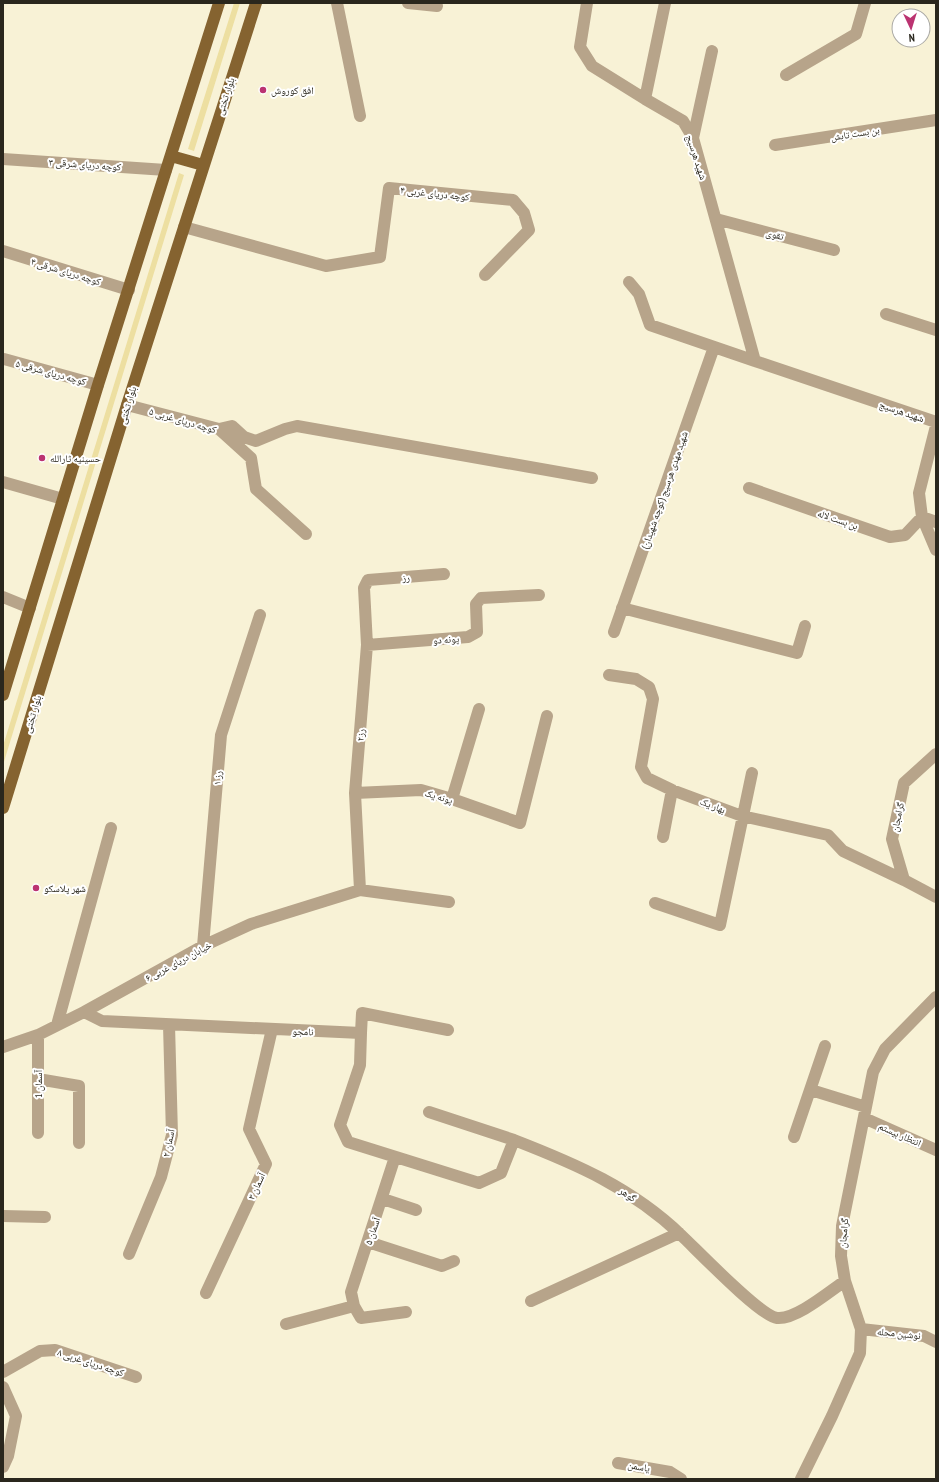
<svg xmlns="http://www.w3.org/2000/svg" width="939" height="1482" font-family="'PT Sans Narrow','Noto Naskh Arabic',sans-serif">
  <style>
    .grass { fill: #eddfa1 }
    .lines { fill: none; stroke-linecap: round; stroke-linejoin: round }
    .minor { stroke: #b7a48a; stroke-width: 12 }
    .major { stroke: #856330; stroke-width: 12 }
    .poi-dot { fill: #bb3371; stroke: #fff; stroke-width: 1.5 }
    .labels { text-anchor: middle; stroke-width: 4; stroke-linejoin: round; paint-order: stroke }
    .poi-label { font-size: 10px; fill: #2a271d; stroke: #fff; text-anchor: start }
    .street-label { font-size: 10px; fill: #2a271d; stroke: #fff }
  </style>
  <rect width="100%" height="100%" fill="#f8f2d6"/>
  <path class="grass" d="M 234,3 L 240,3 L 194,151 L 188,149 Z
    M 179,173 L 184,175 L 3,765 L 3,746 Z"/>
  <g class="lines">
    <path class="minor" d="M 337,3 L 360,116
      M 408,3 L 437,6
      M 587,3 L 580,47 L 592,66 L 645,99 L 683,121 L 693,138 L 755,361 L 936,422
      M 786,75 L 856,34 L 865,3
      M 645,99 L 665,3
      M 693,138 L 712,51
      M 775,145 L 936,120
      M 3,159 L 166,170
      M 716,219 L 834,250
      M 184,227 L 326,266 L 380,257 L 389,188 L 513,200 L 524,213 L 529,230 L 485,275
      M 3,251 L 129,290
      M 629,282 L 639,294 L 650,325 L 755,361
      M 886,314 L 936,330
      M 4,359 L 98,385
      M 127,405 L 219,429 L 251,458 L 256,489 L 306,534
      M 936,426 L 919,493 L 922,517 L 936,550
      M 219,429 L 232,426 L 244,437 L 256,441 L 285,429 L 297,426 L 592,478
      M 3,482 L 63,499
      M 749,488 L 890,537 L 905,535 L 922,517 L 936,522
      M 3,597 L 30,608
      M 622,608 L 797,653 L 805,626
      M 614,632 L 714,347
      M 367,645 L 468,637 L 477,632 L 476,604 L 481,598 L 539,595
      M 609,675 L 636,679 L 649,687 L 653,699 L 641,767 L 647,778 L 672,790 L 742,816 L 828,835 L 843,851 L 904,880
      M 936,754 L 904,783 L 892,839 L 904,880 L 936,897
      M 355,793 L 421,790 L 452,799 L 520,823 L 547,716
      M 452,799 L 479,709
      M 663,837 L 672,790
      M 360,890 L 355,793 L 367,645 L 364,588 L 368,580 L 444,574
      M 655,903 L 720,925 L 752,773
      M 203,946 L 221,735 L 260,615
      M 84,1012 L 102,1021 L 361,1033 L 360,1065 L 340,1125 L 348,1142 L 479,1183 L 501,1173 L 514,1140 C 576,1164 632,1188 681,1235 C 697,1250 760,1316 777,1318 C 796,1320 830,1291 845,1281
      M 57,1025 L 111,828
      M 361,1033 L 362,1013 L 448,1030
      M 38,1035 L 38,1133
      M 3,1047 L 38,1035 L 84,1012 L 203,946 L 251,924 L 360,890 L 449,902
      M 38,1079 L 79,1086 L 79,1143
      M 811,1090 L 866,1107
      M 429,1112 L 514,1140
      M 864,1118 L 936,1150
      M 794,1137 L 825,1046
      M 395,1157 L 351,1292 L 354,1306 L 361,1318 L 406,1312
      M 383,1199 L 416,1210
      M 3,1216 L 45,1217
      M 368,1242 L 442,1266 L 454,1261
      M 129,1254 L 161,1177 L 172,1135 L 169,1025
      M 206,1293 L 266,1164 L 249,1129 L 272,1029
      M 531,1301 L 679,1233
      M 286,1324 L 354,1306
      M 861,1329 L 924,1336 L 936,1342
      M 3,1372 L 40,1351 L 55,1350 L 136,1377
      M 3,1387 L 16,1416 L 8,1456 L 3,1467
      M 618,1463 L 670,1472 L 681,1479
      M 801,1479 L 832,1416 L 860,1353 L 861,1329 L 845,1281 L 841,1256 L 842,1226 L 873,1072 L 885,1049 L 936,997"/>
    <path class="major" d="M 171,156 L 203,165
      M 3,695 L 98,385 L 219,3
      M 3,808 L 127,405 L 256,3"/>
  </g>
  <g class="poi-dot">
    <circle cx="263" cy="90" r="4"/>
    <circle cx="42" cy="458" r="4"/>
    <circle cx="36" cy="888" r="4"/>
  </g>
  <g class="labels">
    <g class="poi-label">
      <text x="271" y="94">افق کوروش</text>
      <text x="50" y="462">حسینیه ثارالله</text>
      <text x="44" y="892">شهر پلاسکو</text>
    </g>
    <g class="street-label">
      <text transform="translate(225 96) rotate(-72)" y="4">بلوار تختی</text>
      <text transform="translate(855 133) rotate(-9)" y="4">بن بست تابش</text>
      <text transform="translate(697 157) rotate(72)" y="4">شهید هرسیج</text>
      <text transform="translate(85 164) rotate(4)" y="4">کوچه دریای شرقی ۳</text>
      <text transform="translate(435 193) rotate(6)" y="4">کوچه دریای غربی ۴</text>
      <text transform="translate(775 234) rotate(14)" y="4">تقوی</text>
      <text transform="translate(66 271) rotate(17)" y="4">کوچه دریای شرقی ۴</text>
      <text transform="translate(51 372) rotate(15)" y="4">کوچه دریای شرقی ۵</text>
      <text transform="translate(127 405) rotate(-73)" y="4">بلوار تختی</text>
      <text transform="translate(902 411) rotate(19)" y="4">شهید هرسیج</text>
      <text transform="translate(183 420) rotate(16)" y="4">کوچه دریای غربی ۵</text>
      <text transform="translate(664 490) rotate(-71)" y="4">شهید مهدی هرسیج (کوچه شهیدان)</text>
      <text transform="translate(838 519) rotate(19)" y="4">بن بست لاله</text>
      <text transform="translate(406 577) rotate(-5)" y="4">رز</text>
      <text transform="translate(446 639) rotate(-4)" y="4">پونه دو</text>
      <text transform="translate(32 714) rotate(-73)" y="4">بلوار تختی</text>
      <text transform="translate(360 735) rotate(-85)" y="4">رز۲</text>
      <text transform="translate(217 778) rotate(-85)" y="4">رز ۱</text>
      <text transform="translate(439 796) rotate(17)" y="4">پونه یک</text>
      <text transform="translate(713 805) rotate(21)" y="4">بهار یک</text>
      <text transform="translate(897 817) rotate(-78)" y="4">گرامجان</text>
      <text transform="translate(178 961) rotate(-28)" y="4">خیابان دریای غربی ۶</text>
      <text transform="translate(303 1031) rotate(2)" y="4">نامجو</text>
      <text transform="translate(38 1084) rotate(-90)" y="4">آسمان 1</text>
      <text transform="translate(900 1134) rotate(24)" y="4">انتظار بیستم</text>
      <text transform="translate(168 1143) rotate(-79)" y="4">آسمان ۲</text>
      <text transform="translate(256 1186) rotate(-65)" y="4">آسمان ۳</text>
      <text transform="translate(628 1194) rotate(34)" y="4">گوهر</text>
      <text transform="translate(372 1231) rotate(-71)" y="4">آسمان ۵</text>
      <text transform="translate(843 1233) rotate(-85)" y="4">گرامجان</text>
      <text transform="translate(899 1333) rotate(6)" y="4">نوشین محله</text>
      <text transform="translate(91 1362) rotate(18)" y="4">کوچه دریای غربی ۸</text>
      <text transform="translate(639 1466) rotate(10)" y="4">یاسمن</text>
    </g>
  </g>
  <rect width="939" height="1482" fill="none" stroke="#2a271d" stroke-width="8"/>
  <g transform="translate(911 28) rotate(176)"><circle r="19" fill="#ffffff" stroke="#aaa9a5"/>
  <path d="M0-3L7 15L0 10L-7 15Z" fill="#bb3371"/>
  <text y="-6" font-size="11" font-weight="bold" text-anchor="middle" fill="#2a271d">N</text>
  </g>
</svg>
